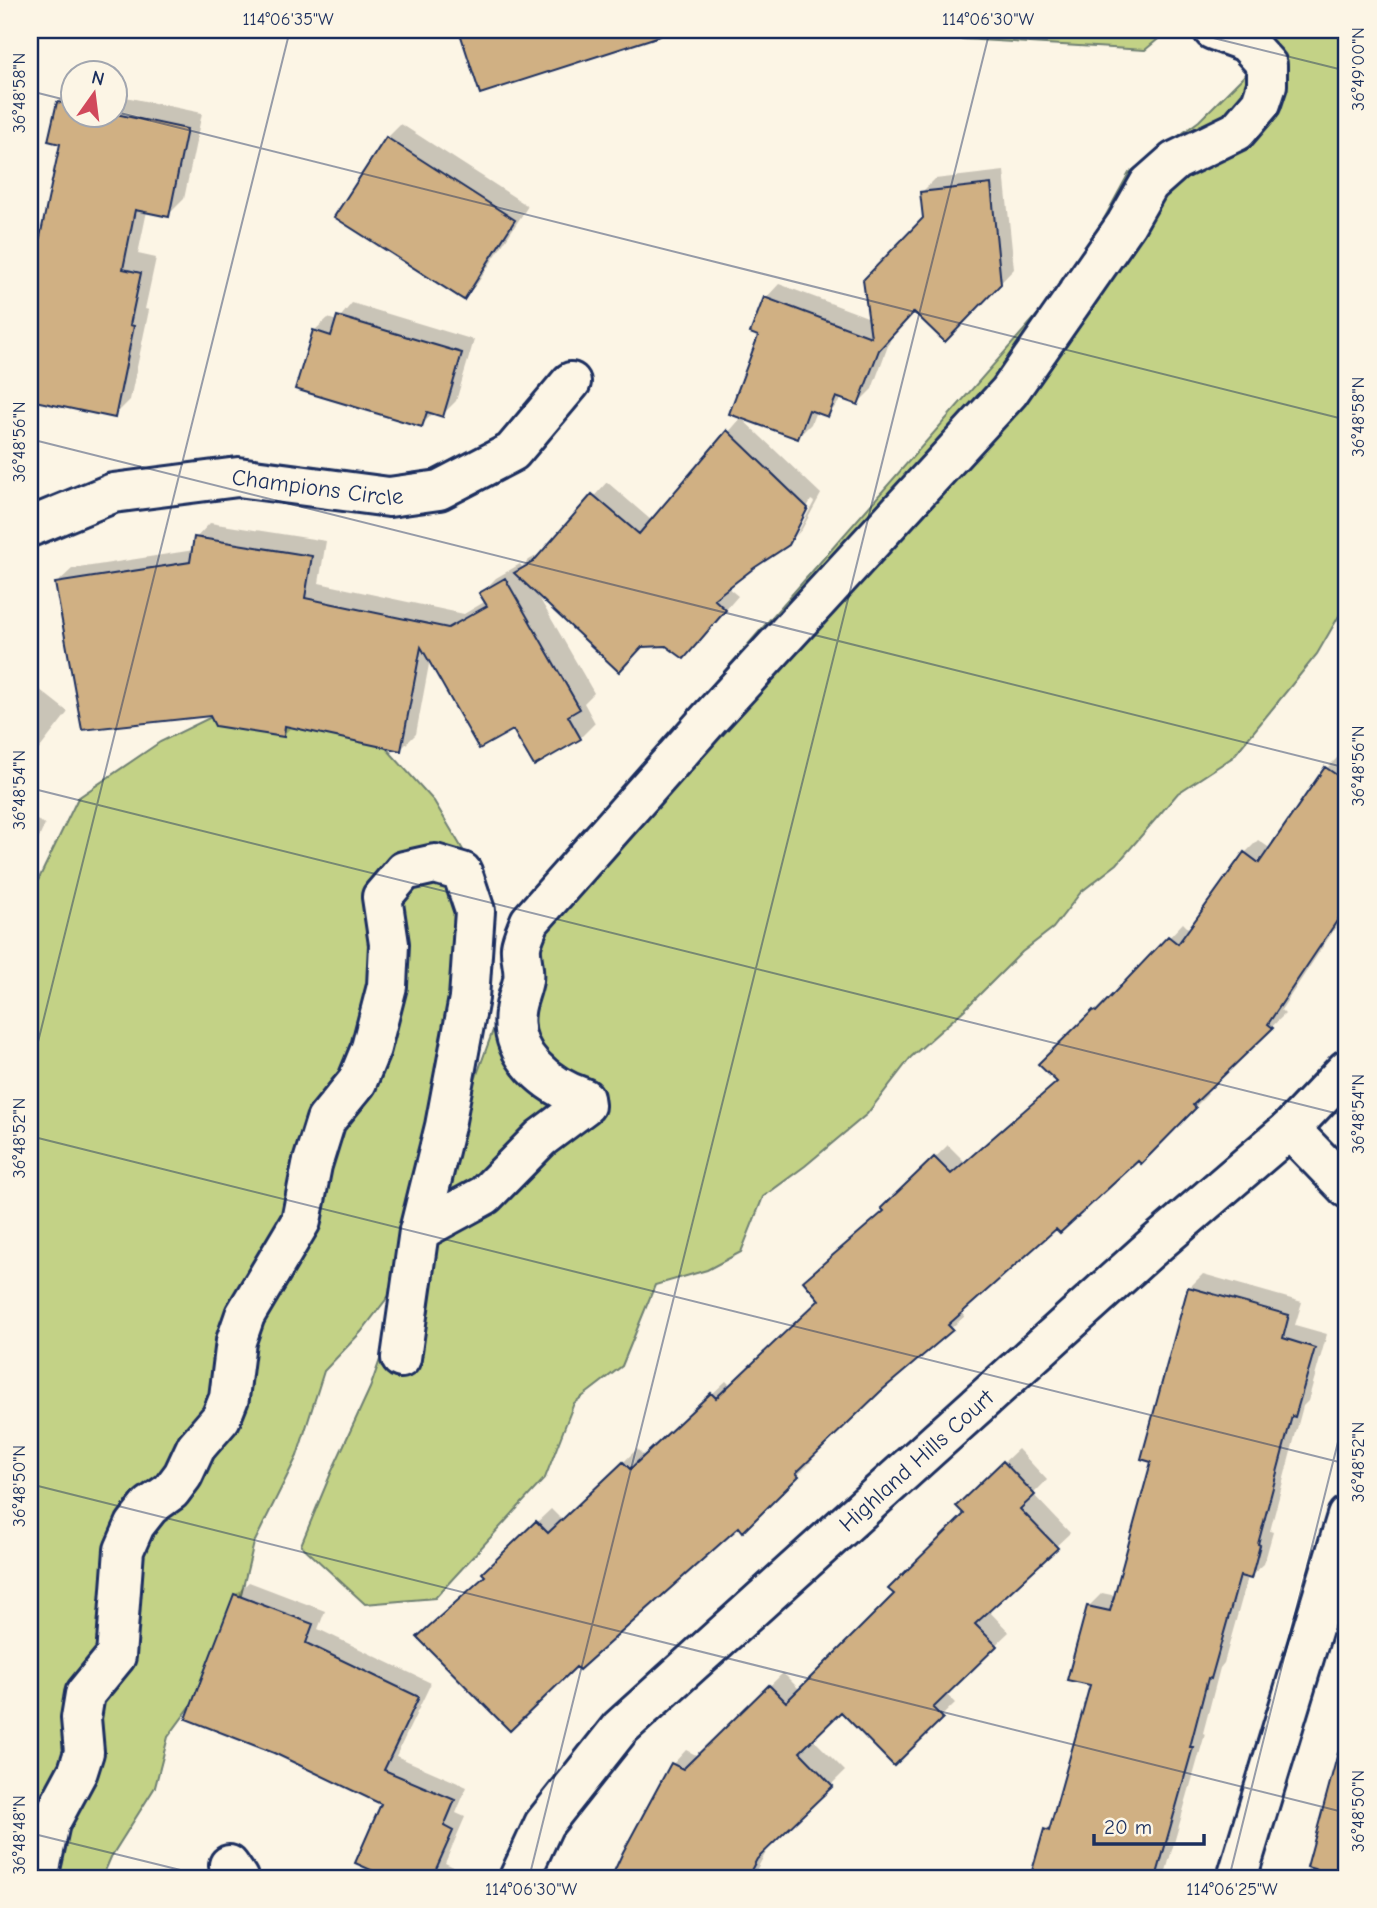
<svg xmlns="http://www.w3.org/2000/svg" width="1377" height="1908" font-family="'Comic Neue',sans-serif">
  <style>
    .green { fill: #c3d286; stroke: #6f8072; stroke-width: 2; fill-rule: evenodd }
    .shadow { fill: #0003 }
    .building { fill: #d0b083; stroke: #1b2f5e; stroke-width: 2 }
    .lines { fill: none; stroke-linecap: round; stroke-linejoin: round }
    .minor-casing { stroke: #1b2f5e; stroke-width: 44 }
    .minor { stroke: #fcf5e5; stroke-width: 38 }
    .ticks { fill: none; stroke: #1b2f5e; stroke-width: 2; stroke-opacity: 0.45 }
    .labels { text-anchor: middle; stroke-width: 5; stroke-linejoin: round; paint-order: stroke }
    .street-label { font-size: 23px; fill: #1b2f5e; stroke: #fcf5e5 }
    .neatline { fill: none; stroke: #1b2f5e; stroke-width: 2.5 }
    .ticks-label { font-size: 18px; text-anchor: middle; fill: #1b2f5e }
  </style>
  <rect width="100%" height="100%" fill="#fcf5e5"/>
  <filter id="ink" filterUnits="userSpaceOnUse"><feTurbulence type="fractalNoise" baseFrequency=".0143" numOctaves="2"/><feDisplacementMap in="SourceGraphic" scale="14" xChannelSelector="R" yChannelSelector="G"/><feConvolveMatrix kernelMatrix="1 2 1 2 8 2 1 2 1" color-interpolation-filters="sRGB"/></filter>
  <g filter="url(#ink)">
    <path class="green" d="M 925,30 L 1169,30 L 1145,50 L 928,37 Z
      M 1273,30 L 1347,30 L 1347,602 L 1317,654 L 1233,757 L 1178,793 L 1117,864 L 1081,892 L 1053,928 L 1022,952 L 965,1009 L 911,1057 L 867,1114 L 805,1166 L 763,1197 L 741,1252 L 707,1270 L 655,1285 L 622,1366 L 574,1403 L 545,1478 L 435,1598 L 365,1604 L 301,1545 L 331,1473 L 370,1388 L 414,1263 L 361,1332 L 324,1371 L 297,1456 L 254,1543 L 225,1659 L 168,1737 L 155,1787 L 111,1857 L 102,1878 L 30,1878 L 30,897 L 78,798 L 160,742 L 246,700 L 367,727 L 434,801 L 479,877 L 466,1105 L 509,986 L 577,865 L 665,739 L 1075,272 L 1129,173 L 1199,121 L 1243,77 ZM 461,1128 L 452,1182 L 420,1252 Z"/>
    <path class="shadow" d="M 461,30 L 627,30 L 629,35 L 481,91 Z
      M 74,87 L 74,116 L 116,116 L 116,95 L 202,113 L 184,199 L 168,215 L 147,211 L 138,254 L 156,258 L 145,309 L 149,310 L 130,400 L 114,416 L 30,398 L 30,240 L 37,233 L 43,234 L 62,142 L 58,102 Z
      M 401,124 L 528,206 L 477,284 L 464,297 L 337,216 L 387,138 Z
      M 1004,171 L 1014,269 L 945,340 L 915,310 L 892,335 L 872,389 L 858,403 L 843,397 L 828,415 L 816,411 L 811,424 L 798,437 L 760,335 L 766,298 L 779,284 L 870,318 L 924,218 L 921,193 L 935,179 Z
      M 352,303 L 474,340 L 456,401 L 442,415 L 434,412 L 422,425 L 314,331 L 328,318 L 337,321 Z
      M 741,418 L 821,494 L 802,529 L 796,536 L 814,502 L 811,500 L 790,539 L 793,539 L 788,544 L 727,587 L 738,596 L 697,643 L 667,644 L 537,594 L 594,693 L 584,703 L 595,723 L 580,738 L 430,659 L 416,734 L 401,749 L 293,726 L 283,735 L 211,714 L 57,583 L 72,569 L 194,550 L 196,538 L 210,523 L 326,541 L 319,583 L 464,614 L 486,601 L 481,593 L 496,578 L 520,564 L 522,567 L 529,560 L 545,551 L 607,482 L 652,521 Z
      M 30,682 L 68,712 L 30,761 Z
      M 1340,755 L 1347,760 L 1347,910 L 1281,1010 L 1285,1014 L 1205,1091 L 1208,1094 L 1141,1161 L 1138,1159 L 1056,1226 L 961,1311 L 965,1316 L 880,1390 L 809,1459 L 811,1462 L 743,1529 L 739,1525 L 486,1576 L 497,1560 L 551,1509 L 563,1521 L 637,1449 L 645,1457 L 726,1381 L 731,1386 L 821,1299 L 886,1210 L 884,1208 L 948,1145 L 965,1162 L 1059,1081 L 1041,1064 L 1108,998 L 1110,1000 L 1183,923 L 1190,930 L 1245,853 L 1258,840 L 1271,849 L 1327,768 Z
      M 30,817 L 45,824 L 30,859 Z
      M 1203,1274 L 1302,1302 L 1295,1325 L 1327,1334 L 1308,1401 L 1303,1406 L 1270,1531 L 1273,1532 L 1264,1564 L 1250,1577 L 1248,1577 L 1224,1663 L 1220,1668 L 1203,1733 L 1205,1734 L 1164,1878 L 1032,1878 L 1045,1830 L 1054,1822 L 1092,1684 L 1089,1606 L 1102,1593 L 1116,1596 L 1154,1461 L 1143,1458 L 1190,1287 Z
      M 1018,1449 L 1047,1480 L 1033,1494 L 1070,1533 L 988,1610 L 1009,1632 L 945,1693 L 955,1703 L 894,1763 L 841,1710 L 812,1738 L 845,1771 L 770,1845 L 752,1878 L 613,1878 L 624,1853 L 673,1764 L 686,1750 L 698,1756 L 783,1673 L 800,1690 L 896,1594 L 966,1514 L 972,1492 Z
      M 249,1582 L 325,1611 L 318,1629 L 431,1683 L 396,1756 L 467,1787 L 456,1813 L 465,1817 L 445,1863 L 462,1871 L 459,1878 L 373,1878 L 377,1871 L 383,1803 L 235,1595 Z
      M 1347,1729 L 1347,1878 L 1305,1878 Z"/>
    <path class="building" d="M 459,30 L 659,30 L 660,36 L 480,94 Z
      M 57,102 L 74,105 L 74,116 L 116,114 L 187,129 L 169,217 L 135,210 L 123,269 L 141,273 L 130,325 L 134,326 L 115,418 L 30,400 L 30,250 L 37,251 L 60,144 L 48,141 Z
      M 386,137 L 515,220 L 464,300 L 334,217 Z
      M 991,184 L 1001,284 L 945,342 L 914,312 L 879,350 L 858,405 L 836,397 L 828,417 L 809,410 L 798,439 L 729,414 L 758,336 L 750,333 L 764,297 L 871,337 L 863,280 L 923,218 L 920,192 Z
      M 337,316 L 462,353 L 443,417 L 427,412 L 422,427 L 295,389 L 313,330 L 331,336 Z
      M 727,430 L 808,508 L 789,545 L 754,568 L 714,599 L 726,610 L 684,659 L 666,646 L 642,647 L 619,672 L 514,573 L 533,562 L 592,494 L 639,534 Z
      M 194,537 L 312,556 L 305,598 L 448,628 L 487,606 L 479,593 L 505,578 L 580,709 L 568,716 L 581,739 L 534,766 L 513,730 L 479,749 L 421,647 L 401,751 L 285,726 L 284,737 L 215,726 L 210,716 L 82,730 L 55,583 L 190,562 Z
      M 1325,767 L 1347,782 L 1347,906 L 1268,1024 L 1273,1028 L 1193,1105 L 1196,1108 L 1141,1164 L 1138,1161 L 1060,1233 L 1056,1229 L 948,1325 L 953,1330 L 881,1391 L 796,1473 L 799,1476 L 743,1532 L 739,1527 L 579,1670 L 576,1667 L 510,1731 L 417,1637 L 485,1576 L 482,1573 L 536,1521 L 548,1533 L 623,1462 L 630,1469 L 711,1393 L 716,1398 L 819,1300 L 803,1281 L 884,1211 L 881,1208 L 934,1157 L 951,1174 L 1057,1082 L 1038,1064 L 1093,1010 L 1096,1012 L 1168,936 L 1178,944 L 1244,852 L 1259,863 Z
      M 1188,1287 L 1289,1315 L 1283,1338 L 1315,1348 L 1295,1417 L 1292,1416 L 1258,1544 L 1260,1545 L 1251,1579 L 1240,1576 L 1211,1679 L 1208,1678 L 1190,1747 L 1193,1747 L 1156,1878 L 1030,1878 L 1044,1829 L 1049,1831 L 1090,1685 L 1067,1680 L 1087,1606 L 1110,1611 L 1151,1462 L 1141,1459 Z
      M 1003,1461 L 1035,1495 L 1020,1509 L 1058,1548 L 975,1624 L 997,1646 L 933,1708 L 943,1718 L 894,1766 L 841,1712 L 800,1752 L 833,1786 L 757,1859 L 747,1878 L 611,1878 L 623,1852 L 671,1763 L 683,1769 L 769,1685 L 786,1702 L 894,1594 L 888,1589 L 964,1514 L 956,1506 Z
      M 234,1594 L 313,1624 L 306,1643 L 419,1697 L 384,1770 L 455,1800 L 444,1826 L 453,1831 L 432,1878 L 389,1878 L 355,1863 L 381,1804 L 274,1753 L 186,1719 Z
      M 1338,1753 L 1347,1754 L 1347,1878 L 1307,1867 Z"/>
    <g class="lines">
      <g class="minor-casing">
        <g id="minor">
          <path id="s1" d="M 30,527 L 113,493 L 238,477 L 389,497 L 439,490 L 512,452 L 571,382"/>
          <path d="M 1290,1129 L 1347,1188"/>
          <path d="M 419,1231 L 485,1195 L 541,1138 L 585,1105 L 584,1098 C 547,1086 509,1055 515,1012 C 516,1001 521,991 523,980 C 525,969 520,958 521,947 C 522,939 527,929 530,921 L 709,719 L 1009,392 L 1126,224 L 1149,184 L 1175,161 L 1237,131 L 1261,103 L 1267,85 L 1267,65 L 1246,42 L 1213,30"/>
          <path d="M 229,1865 L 238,1878"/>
          <path d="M 38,1878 L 50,1823 L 78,1771 L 84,1752 L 81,1718 L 85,1694 L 116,1656 L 124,1550 L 135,1525 L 150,1506 L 171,1491 L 183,1475 L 196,1447 L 221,1418 L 229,1398 L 236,1341 L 245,1315 L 301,1221 L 312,1165 L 326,1120 L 357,1082 L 371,1048 L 387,986 L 389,944 L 382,897 L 404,871 L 435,864 L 462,872 L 475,911 L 469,998 L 445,1126 L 419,1231 L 401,1358"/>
          <path id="s2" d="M 519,1878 L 544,1824 L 620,1728 L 1149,1250 L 1290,1129 L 1347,1069"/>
          <path d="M 1237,1878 L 1347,1516"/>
        </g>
      </g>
      <use href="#minor" class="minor"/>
    </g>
  </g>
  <path class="ticks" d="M 1181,30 L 1347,71M 30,91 L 74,102M 116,112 L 1347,420M 30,439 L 1347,768M 30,788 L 1347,1116M 30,1074 L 290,30M 30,1136 L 1347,1464M 30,1484 L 1347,1813M 30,1833 L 213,1878M 529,1878 L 990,30M 1229,1878 L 1347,1406"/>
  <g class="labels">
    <g class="street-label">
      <text dy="8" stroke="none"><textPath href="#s1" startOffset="296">Champions Circle</textPath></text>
      <text dy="8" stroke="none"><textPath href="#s2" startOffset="581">Highland Hills Court</textPath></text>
    </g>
  </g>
  <rect width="1377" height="1908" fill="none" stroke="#fcf5e5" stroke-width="77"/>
  <g transform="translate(94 94) rotate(14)"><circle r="33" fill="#fcf5e5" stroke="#a2a6af" stroke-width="2"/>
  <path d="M0-5L12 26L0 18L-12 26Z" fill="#d1495b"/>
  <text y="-10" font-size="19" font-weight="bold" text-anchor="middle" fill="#1b2f5e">N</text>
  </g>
  <path d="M1094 1834v10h110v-10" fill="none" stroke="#1b2f5e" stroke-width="3.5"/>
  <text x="1104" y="1834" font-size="21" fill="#1b2f5e" stroke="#fcf5e5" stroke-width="5" paint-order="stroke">20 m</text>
  <rect x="38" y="38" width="1300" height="1832" class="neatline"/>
  <g class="ticks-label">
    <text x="288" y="25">114°06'35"W</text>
    <text x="988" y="25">114°06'30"W</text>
    <text transform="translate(1358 69) rotate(-90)" y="6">36°49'00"N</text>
    <text transform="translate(19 93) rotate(-90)" y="6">36°48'58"N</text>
    <text transform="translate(1358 417) rotate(-90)" y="6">36°48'58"N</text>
    <text transform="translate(19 442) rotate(-90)" y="6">36°48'56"N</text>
    <text transform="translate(1358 766) rotate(-90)" y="6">36°48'56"N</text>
    <text transform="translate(19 790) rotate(-90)" y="6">36°48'54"N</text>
    <text transform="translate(1358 1114) rotate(-90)" y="6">36°48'54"N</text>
    <text transform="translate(19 1138) rotate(-90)" y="6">36°48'52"N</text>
    <text transform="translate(1358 1462) rotate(-90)" y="6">36°48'52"N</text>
    <text transform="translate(19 1486) rotate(-90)" y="6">36°48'50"N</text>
    <text transform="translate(1358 1811) rotate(-90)" y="6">36°48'50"N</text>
    <text transform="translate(19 1835) rotate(-90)" y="6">36°48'48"N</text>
    <text x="531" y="1895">114°06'30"W</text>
    <text x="1232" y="1895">114°06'25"W</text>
  </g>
</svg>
